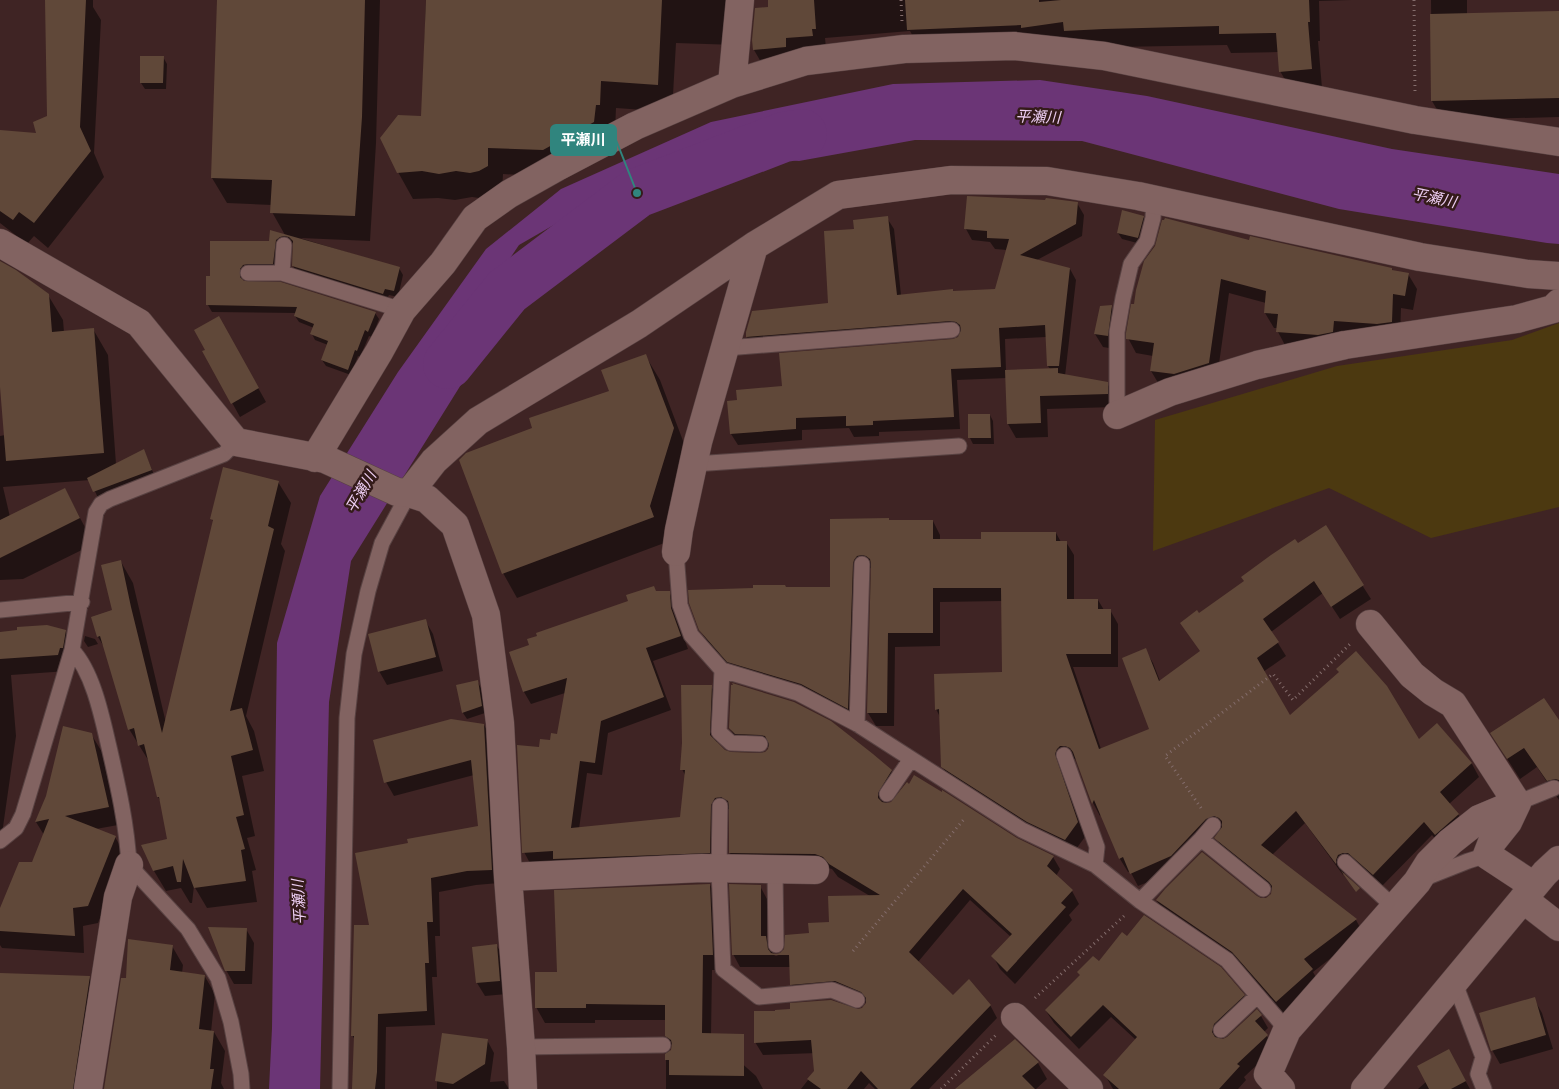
<svg xmlns="http://www.w3.org/2000/svg" width="1559" height="1089" font-family="Barlow,'Noto Sans JP',sans-serif">
  <style>
    .green { fill: #4c3910 }
    .water { fill: #6b3576 }
    .shadow { fill: #0007; fill-rule: evenodd }
    .lines { fill: none; stroke-linecap: round; stroke-linejoin: round }
    .river { stroke: #6b3576; stroke-width: 50 }
    .building { fill: #604839 }
    .service-casing { stroke: #584242; stroke-width: 17 }
    .minor-casing { stroke: #584242; stroke-width: 29 }
    .path { stroke: #846d6c; stroke-width: 3; stroke-dasharray: 1 4; stroke-linecap: butt }
    .service { stroke: #826361; stroke-width: 15 }
    .minor { stroke: #826361; stroke-width: 28 }
    .labels { text-anchor: middle; stroke-width: 5; stroke-linejoin: round; paint-order: stroke }
    .water-label { font-size: 15px; font-style: italic; fill: #eecff4; stroke: #341b1a }
    .leader { fill: none; stroke: #30857e; stroke-width: 2 }
    .callout-dot { fill: #30857e; stroke: #341b1a; stroke-width: 2 }
    .callout { fill: #30857e; stroke: #30857e; stroke-width: 2 }
    .callout-label { font-size: 15px; text-anchor: middle; font-weight: bold; fill: #fff }
  </style>
  <rect width="100%" height="100%" fill="#3f2424"/>
  <path class="green" d="M 1559,323 L 1559,507 L 1431,538 L 1329,488 L 1153,551 L 1155,420 L 1337,366 L 1512,340 Z"/>
  <path class="water" d="M 1040,80 L 1147,96 L 1392,149 L 1559,174 L 1559,244 L 1547,243 L 1339,209 L 1082,141 L 915,140 L 799,161 L 714,153 L 592,203 L 519,245 L 494,282 L 487,343 L 351,561 L 329,702 L 320,1089 L 269,1089 L 272,1028 L 277,643 L 320,496 L 398,372 L 486,249 L 561,189 L 711,122 L 893,84 Z"/>
  <path class="shadow" d="M 46,0 L 93,0 L 93,7 L 101,20 L 94,153 L 104,177 L 48,248 L 34,236 L 27,244 L 0,223 L 0,131 L 38,135 L 48,117 Z
    M 218,0 L 380,0 L 376,143 L 370,241 L 300,238 L 399,268 L 403,275 L 398,297 L 389,295 L 386,300 L 297,273 L 293,266 L 294,243 L 289,242 L 276,270 L 243,275 L 242,280 L 242,281 L 375,313 L 379,319 L 372,337 L 369,336 L 360,357 L 358,356 L 351,375 L 326,366 L 322,360 L 328,345 L 315,340 L 312,334 L 314,328 L 299,322 L 295,316 L 296,313 L 212,312 L 208,305 L 207,278 L 271,243 L 271,231 L 285,235 L 272,212 L 272,205 L 227,203 L 212,178 Z
    M 426,0 L 738,0 L 736,45 L 676,43 L 672,112 L 616,108 L 615,131 L 558,177 L 503,174 L 502,193 L 486,199 L 472,197 L 455,200 L 438,198 L 413,199 L 398,172 L 422,118 Z
    M 769,0 L 1351,0 L 1319,1 L 1320,41 L 1318,41 L 1322,88 L 1291,90 L 1280,71 L 1279,52 L 1231,53 L 1227,45 L 1116,47 L 920,49 L 910,31 L 825,38 L 826,48 L 765,69 L 754,50 L 769,9 Z
    M 1431,0 L 1467,0 L 1467,14 L 1559,12 L 1559,117 L 1443,120 L 1432,101 Z
    M 163,57 L 167,64 L 166,89 L 145,89 L 141,83 Z
    M 1077,203 L 1084,215 L 1082,236 L 1037,260 L 1070,269 L 1076,280 L 1065,376 L 1107,383 L 1115,397 L 1115,407 L 1047,409 L 1048,437 L 1016,438 L 1008,424 L 1007,378 L 957,380 L 960,429 L 879,432 L 879,436 L 854,437 L 849,428 L 802,430 L 802,440 L 738,445 L 731,434 L 783,388 L 958,339 L 962,333 L 754,348 L 747,337 L 830,304 L 855,230 L 887,218 L 894,229 L 901,295 L 996,290 L 1007,250 L 995,249 L 990,242 L 972,240 L 966,229 ZM 1046,337 L 1048,366 L 1050,369 L 1006,371 L 1005,339 Z
    M 1143,217 L 1147,223 L 1141,244 L 1122,239 L 1118,233 Z
    M 1250,241 L 1392,269 L 1393,272 L 1408,274 L 1417,289 L 1413,310 L 1401,308 L 1400,337 L 1286,347 L 1278,332 L 1278,328 L 1274,328 L 1265,313 L 1266,303 L 1229,293 L 1217,378 L 1160,386 L 1151,371 L 1153,356 L 1136,353 L 1128,338 Z
    M 0,272 L 48,295 L 63,320 L 64,332 L 93,329 L 108,355 L 116,464 L 144,451 L 155,477 L 98,498 L 90,480 L 3,487 L 10,517 L 65,490 L 94,544 L 23,579 L 0,580 L 0,436 L 5,435 L 0,370 Z
    M 1111,307 L 1119,320 L 1115,349 L 1103,347 L 1095,334 Z
    M 219,318 L 266,402 L 240,417 L 204,352 L 207,350 Z
    M 645,355 L 660,380 L 688,454 L 664,532 L 667,542 L 517,598 L 503,573 L 534,429 L 610,392 Z
    M 990,415 L 993,421 L 994,444 L 973,444 L 970,438 Z
    M 278,482 L 291,503 L 281,544 L 285,551 L 246,716 L 254,731 L 264,771 L 242,776 L 255,836 L 247,838 L 256,870 L 252,871 L 257,902 L 207,908 L 194,886 L 192,903 L 190,903 L 181,888 L 166,891 L 154,871 L 169,840 L 161,802 L 158,797 L 150,763 L 129,729 L 106,650 L 98,637 L 113,611 L 121,562 L 133,583 L 166,723 L 214,523 L 212,519 Z
    M 831,520 L 933,521 L 940,535 L 940,540 L 982,540 L 1056,533 L 1061,542 L 1066,542 L 1074,555 L 1074,600 L 1098,600 L 1104,610 L 1110,610 L 1118,624 L 1118,667 L 1073,667 L 1101,749 L 1151,730 L 1145,650 L 1153,663 L 1160,681 L 1201,652 L 1199,615 L 1297,545 L 1325,527 L 1371,599 L 1340,619 L 1323,593 L 1271,632 L 1286,656 L 1263,672 L 1290,717 L 1418,741 L 1437,724 L 1472,764 L 1479,777 L 1449,804 L 1458,814 L 1466,828 L 1443,847 L 1432,835 L 1381,887 L 1346,869 L 1343,875 L 1305,823 L 1272,855 L 1356,920 L 1363,933 L 1313,972 L 1319,983 L 1284,1015 L 1242,966 L 1165,914 L 1157,901 L 1256,897 L 1266,899 L 1272,895 L 1272,891 L 1224,851 L 1216,838 L 1222,829 L 1214,832 L 1178,870 L 1138,886 L 1130,871 L 1128,872 L 1120,859 L 1101,814 L 1100,816 L 1093,803 L 1077,761 L 1075,759 L 1069,759 L 1062,768 L 1062,773 L 1085,837 L 1073,853 L 950,780 L 942,766 L 940,717 L 936,709 L 1003,674 L 1002,601 L 940,602 L 940,646 L 895,647 L 894,726 L 876,726 L 868,713 L 871,568 L 866,569 L 855,721 L 736,675 L 709,644 L 700,630 L 786,588 L 831,588 Z
    M 669,592 L 676,605 L 678,622 L 688,649 L 653,661 L 671,710 L 608,733 L 602,775 L 587,773 L 579,829 L 681,818 L 686,777 L 682,769 L 711,686 L 718,699 L 717,744 L 724,751 L 730,754 L 765,753 L 770,747 L 743,746 L 737,741 L 730,728 L 732,686 L 891,771 L 899,783 L 885,805 L 1016,839 L 1053,857 L 1060,869 L 1056,876 L 1072,891 L 1079,904 L 1069,915 L 1072,920 L 1015,984 L 1000,969 L 993,956 L 1011,937 L 970,900 L 918,962 L 953,997 L 990,1005 L 997,1018 L 929,1089 L 875,1089 L 869,1083 L 864,1089 L 801,1089 L 815,1071 L 817,1053 L 763,1055 L 755,1042 L 858,1011 L 863,1009 L 867,1003 L 843,993 L 798,997 L 791,984 L 791,967 L 740,967 L 733,954 L 760,886 L 767,899 L 767,939 L 773,950 L 774,955 L 776,956 L 781,954 L 870,896 L 838,877 L 832,869 L 824,867 L 737,865 L 730,853 L 730,810 L 729,809 L 722,811 L 716,865 L 531,865 L 524,852 L 540,749 L 552,741 L 558,735 L 565,693 L 531,704 L 524,692 L 511,652 L 530,646 L 656,593 Z
    M 425,620 L 433,634 L 443,671 L 387,685 L 379,671 Z
    M 65,631 L 75,648 L 68,671 L 11,675 L 16,736 L 0,848 L 0,633 Z
    M 85,636 L 95,639 L 98,644 L 88,647 L 84,641 Z
    M 477,681 L 481,688 L 485,713 L 467,719 L 463,713 L 457,686 Z
    M 1559,723 L 1559,800 L 1537,767 L 1520,779 L 1504,754 Z
    M 484,725 L 492,739 L 499,883 L 476,885 L 439,892 L 440,936 L 435,936 L 437,977 L 432,977 L 435,1025 L 386,1027 L 385,1089 L 353,1089 L 355,1040 L 352,1035 L 370,926 L 409,844 L 479,827 L 474,775 L 394,796 L 386,782 Z
    M 91,734 L 102,752 L 118,825 L 96,829 L 115,837 L 125,854 L 98,923 L 83,926 L 84,953 L 2,948 L 0,945 L 0,911 L 32,863 L 44,835 L 36,822 L 47,796 Z
    M 710,885 L 719,901 L 722,970 L 712,970 L 711,1036 L 756,1076 L 763,1089 L 666,1089 L 666,1055 L 672,1051 L 673,1047 L 666,1036 L 666,1020 L 595,1020 L 595,1023 L 545,1023 L 536,1007 L 558,973 Z
    M 246,929 L 254,943 L 252,984 L 234,984 L 226,970 Z
    M 172,946 L 183,965 L 182,973 L 204,975 L 215,994 L 211,1032 L 214,1032 L 225,1051 L 221,1083 L 224,1089 L 105,1089 L 127,979 Z
    M 497,946 L 505,959 L 507,994 L 485,996 L 477,983 Z
    M 1099,963 L 1244,996 L 1251,1008 L 1221,1037 L 1220,1040 L 1223,1041 L 1261,1016 L 1268,1028 L 1264,1032 L 1275,1048 L 1244,1077 L 1246,1080 L 1238,1089 L 1113,1089 L 1105,1075 L 1136,1040 L 1111,1017 L 1079,1049 L 1054,1023 L 1046,1011 Z
    M 0,974 L 89,978 L 100,996 L 85,1089 L 0,1089 Z
    M 1534,999 L 1542,1013 L 1553,1049 L 1500,1064 L 1492,1050 Z
    M 487,1040 L 494,1053 L 490,1082 L 504,1081 L 509,1089 L 437,1089 L 437,1081 Z
    M 1015,1040 L 1038,1063 L 1047,1079 L 1036,1089 L 957,1089 Z
    M 1457,1066 L 1470,1089 L 1418,1089 L 1427,1081 Z"/>
  <g class="lines">
    <path class="river" d="M 448,364 L 507,291 L 637,193 L 784,137 L 802,134"/>
  </g>
  <path class="building" d="M 45,0 L 86,0 L 80,127 L 91,151 L 34,223 L 19,212 L 13,220 L 0,211 L 0,130 L 36,133 L 33,122 L 47,116 Z
    M 217,0 L 365,0 L 362,117 L 355,216 L 270,213 L 272,180 L 211,178 Z
    M 426,0 L 662,0 L 658,85 L 601,81 L 600,105 L 596,105 L 594,122 L 543,150 L 488,148 L 488,166 L 479,171 L 470,173 L 456,171 L 439,174 L 422,171 L 397,173 L 380,138 L 398,115 L 421,116 Z
    M 768,0 L 814,0 L 816,29 L 812,29 L 813,36 L 786,38 L 786,47 L 753,50 L 752,40 L 755,8 L 768,7 Z
    M 905,0 L 1039,0 L 1039,2 L 1061,0 L 1309,0 L 1310,22 L 1308,22 L 1312,69 L 1279,72 L 1276,33 L 1219,34 L 1219,26 L 1104,29 L 1064,31 L 1063,22 L 1021,28 L 1021,25 L 907,30 Z
    M 1559,11 L 1559,98 L 1431,101 L 1430,14 Z
    M 140,56 L 164,56 L 163,83 L 140,83 Z
    M 967,196 L 1045,200 L 1046,198 L 1078,202 L 1076,224 L 1020,255 L 1070,268 L 1059,366 L 1047,366 L 1045,325 L 999,328 L 1001,367 L 951,369 L 954,417 L 873,421 L 873,425 L 846,426 L 846,416 L 796,418 L 796,429 L 730,434 L 727,401 L 737,400 L 736,390 L 782,386 L 779,353 L 953,339 L 958,337 L 961,330 L 960,325 L 956,322 L 951,321 L 746,337 L 746,332 L 752,311 L 828,303 L 824,231 L 854,229 L 853,220 L 888,216 L 897,295 L 953,289 L 953,291 L 995,289 L 1009,239 L 987,238 L 987,231 L 964,229 Z
    M 1122,210 L 1144,216 L 1138,238 L 1117,233 Z
    M 1165,218 L 1249,240 L 1250,236 L 1392,268 L 1392,270 L 1409,273 L 1405,296 L 1393,294 L 1392,322 L 1377,324 L 1334,321 L 1333,332 L 1318,335 L 1276,332 L 1278,314 L 1264,313 L 1266,291 L 1221,279 L 1209,363 L 1174,374 L 1150,371 L 1154,343 L 1126,339 L 1126,333 L 1131,304 L 1134,304 L 1136,290 L 1144,261 L 1155,246 L 1162,220 L 1164,220 Z
    M 270,230 L 400,267 L 394,291 L 385,289 L 383,294 L 292,266 L 293,241 L 289,237 L 284,236 L 280,237 L 276,240 L 273,264 L 248,264 L 243,265 L 240,269 L 240,277 L 244,281 L 281,282 L 376,312 L 368,332 L 365,330 L 357,351 L 355,350 L 348,370 L 321,360 L 328,341 L 310,334 L 314,324 L 294,316 L 297,307 L 206,305 L 206,276 L 210,276 L 210,241 L 269,241 Z
    M 0,261 L 16,270 L 49,294 L 52,332 L 94,328 L 104,453 L 6,461 L 0,387 Z
    M 1112,305 L 1108,336 L 1094,334 L 1100,306 Z
    M 219,316 L 259,388 L 231,404 L 202,351 L 205,350 L 194,330 Z
    M 646,354 L 674,428 L 650,506 L 654,517 L 502,574 L 459,460 L 466,453 L 532,428 L 529,418 L 609,391 L 601,370 Z
    M 1058,368 L 1058,373 L 1108,382 L 1108,394 L 1040,396 L 1041,423 L 1007,424 L 1005,370 Z
    M 968,414 L 990,414 L 991,438 L 968,438 Z
    M 144,449 L 152,470 L 93,492 L 87,478 Z
    M 223,467 L 279,481 L 268,526 L 274,529 L 230,711 L 242,708 L 253,750 L 231,756 L 244,815 L 236,817 L 245,849 L 241,850 L 246,881 L 194,888 L 183,859 L 181,882 L 177,882 L 173,866 L 153,871 L 141,845 L 167,839 L 159,797 L 157,797 L 144,744 L 138,746 L 134,728 L 128,730 L 100,636 L 97,637 L 91,617 L 112,610 L 101,565 L 121,560 L 131,607 L 162,733 L 213,520 L 210,519 Z
    M 65,488 L 80,518 L 0,558 L 0,520 Z
    M 889,518 L 889,520 L 933,520 L 933,539 L 981,539 L 981,532 L 1056,532 L 1056,541 L 1067,541 L 1067,599 L 1098,599 L 1098,609 L 1111,609 L 1111,654 L 1066,654 L 1099,749 L 1149,729 L 1122,658 L 1146,648 L 1159,681 L 1200,651 L 1180,623 L 1197,610 L 1199,613 L 1244,581 L 1241,577 L 1271,555 L 1295,539 L 1298,543 L 1326,525 L 1364,585 L 1331,607 L 1314,581 L 1263,619 L 1279,642 L 1257,658 L 1290,715 L 1339,672 L 1336,669 L 1356,651 L 1387,686 L 1419,739 L 1437,723 L 1472,763 L 1440,792 L 1459,814 L 1435,835 L 1424,822 L 1373,875 L 1348,853 L 1343,853 L 1338,855 L 1336,860 L 1336,864 L 1296,811 L 1261,845 L 1357,919 L 1304,959 L 1313,969 L 1276,1002 L 1232,952 L 1156,900 L 1165,889 L 1202,852 L 1257,896 L 1261,898 L 1266,898 L 1271,894 L 1272,886 L 1269,882 L 1214,838 L 1222,827 L 1222,821 L 1219,818 L 1214,816 L 1206,819 L 1171,856 L 1130,874 L 1123,857 L 1119,859 L 1094,800 L 1092,804 L 1073,752 L 1070,748 L 1065,746 L 1060,746 L 1057,749 L 1055,754 L 1078,822 L 1065,840 L 1027,822 L 941,767 L 939,709 L 935,710 L 934,674 L 1002,672 L 1001,588 L 933,588 L 933,633 L 888,633 L 887,713 L 867,713 L 871,564 L 870,559 L 866,556 L 862,555 L 857,556 L 854,560 L 853,564 L 848,709 L 801,684 L 727,662 L 699,630 L 689,603 L 688,590 L 753,588 L 753,585 L 785,585 L 786,587 L 830,587 L 830,519 Z
    M 654,586 L 656,591 L 670,591 L 671,608 L 681,636 L 646,648 L 664,697 L 601,721 L 595,763 L 580,761 L 571,828 L 680,817 L 685,770 L 680,770 L 682,743 L 681,685 L 712,685 L 710,735 L 725,750 L 731,752 L 760,753 L 765,752 L 768,749 L 769,744 L 765,736 L 760,735 L 735,734 L 729,728 L 731,685 L 733,685 L 732,683 L 794,702 L 831,721 L 873,754 L 892,770 L 878,793 L 878,798 L 882,802 L 887,803 L 891,802 L 907,782 L 909,784 L 914,775 L 942,792 L 942,790 L 1017,838 L 1054,856 L 1047,866 L 1073,890 L 1061,903 L 1066,907 L 1007,972 L 991,956 L 1012,934 L 963,889 L 909,952 L 953,995 L 969,979 L 991,1005 L 910,1089 L 878,1089 L 861,1071 L 847,1089 L 821,1089 L 807,1079 L 814,1071 L 811,1040 L 754,1043 L 754,1011 L 775,1011 L 775,1010 L 790,1009 L 790,1003 L 831,1000 L 858,1009 L 862,1008 L 866,1003 L 866,998 L 861,992 L 835,981 L 790,985 L 789,955 L 732,955 L 729,884 L 761,885 L 761,936 L 766,936 L 768,949 L 771,953 L 776,954 L 780,953 L 784,949 L 785,935 L 809,933 L 808,923 L 829,922 L 828,896 L 880,895 L 829,864 L 823,857 L 815,854 L 729,853 L 729,806 L 728,801 L 721,797 L 715,798 L 711,805 L 710,853 L 553,859 L 553,851 L 522,853 L 517,745 L 539,747 L 540,739 L 550,740 L 551,733 L 557,734 L 567,678 L 523,692 L 509,652 L 529,645 L 527,639 L 537,636 L 536,633 L 628,601 L 626,595 Z
    M 426,619 L 436,657 L 378,672 L 368,634 Z
    M 47,625 L 66,630 L 63,648 L 60,648 L 58,655 L 0,659 L 0,632 L 17,630 L 17,627 Z
    M 478,680 L 482,706 L 462,713 L 456,685 Z
    M 1544,698 L 1559,720 L 1559,780 L 1555,779 L 1547,781 L 1524,748 L 1507,759 L 1490,733 Z
    M 451,719 L 484,724 L 492,870 L 467,871 L 431,878 L 433,922 L 427,922 L 429,963 L 425,963 L 427,1011 L 378,1014 L 377,1072 L 375,1089 L 352,1089 L 354,1036 L 351,1036 L 354,925 L 369,925 L 355,853 L 408,843 L 407,839 L 478,826 L 471,760 L 384,783 L 373,740 Z
    M 63,726 L 92,733 L 109,807 L 65,816 L 116,836 L 88,906 L 73,908 L 75,936 L 0,931 L 0,908 L 19,862 L 32,862 L 49,819 L 35,822 L 46,796 Z
    M 1341,871 L 1360,888 L 1356,892 Z
    M 710,884 L 713,955 L 703,955 L 702,1033 L 744,1034 L 744,1076 L 669,1075 L 669,1060 L 665,1060 L 665,1054 L 671,1050 L 672,1044 L 671,1040 L 665,1036 L 665,1005 L 586,1004 L 586,1008 L 535,1008 L 535,972 L 557,972 L 554,890 Z
    M 1144,915 L 1221,967 L 1245,995 L 1214,1024 L 1212,1032 L 1215,1037 L 1223,1039 L 1227,1037 L 1257,1009 L 1262,1015 L 1255,1021 L 1268,1035 L 1237,1064 L 1240,1066 L 1219,1089 L 1119,1089 L 1103,1075 L 1137,1037 L 1103,1005 L 1071,1037 L 1045,1010 L 1080,975 L 1077,972 L 1093,956 L 1099,961 L 1122,932 L 1127,936 Z
    M 208,927 L 247,928 L 245,971 L 225,971 Z
    M 128,939 L 173,945 L 170,970 L 205,975 L 199,1029 L 214,1031 L 210,1069 L 214,1069 L 211,1089 L 104,1089 L 121,978 L 126,978 Z
    M 497,944 L 500,981 L 476,983 L 472,947 Z
    M 0,973 L 90,976 L 73,1089 L 0,1089 Z
    M 1535,997 L 1546,1035 L 1491,1051 L 1479,1013 Z
    M 442,1033 L 488,1039 L 485,1064 L 453,1084 L 435,1081 Z
    M 1015,1039 L 1039,1062 L 1022,1076 L 1035,1089 L 955,1089 Z
    M 1449,1049 L 1466,1081 L 1451,1089 L 1429,1089 L 1417,1066 Z"/>
  <g class="lines">
    <g class="service-casing">
      <path id="service" d="M 248,273 L 282,273 L 402,310
        M 282,273 L 284,245
        M 726,348 L 952,330
        M 1117,415 L 1117,332 L 1123,298 L 1131,264 L 1147,241 L 1153,218 L 1154,199
        M 694,464 L 959,446
        M 676,552 L 680,605 L 691,635 L 722,670 L 798,693 L 857,724 L 1022,830 L 1095,865 L 1140,901 L 1227,960 L 1287,1030
        M 0,610 L 82,602
        M 72,650 C 93,672 102,717 109,747 C 118,786 127,825 129,865 L 188,929 L 218,978 L 231,1022 L 241,1074 L 242,1089
        M 722,670 L 719,732 L 731,743 L 760,744
        M 857,724 L 862,564
        M 1064,755 L 1097,847 L 1095,865
        M 887,794 L 911,759
        M 1517,803 L 1554,788
        M 720,806 L 719,869 L 723,969 L 759,997 L 832,990 L 857,1000
        M 1201,839 L 1263,889
        M 0,841 L 16,828 L 23,814 L 72,650 L 96,512 L 101,504 L 110,499 L 224,454 L 236,442
        M 1345,862 L 1394,907
        M 775,870 L 776,945
        M 1420,880 L 1468,861 L 1487,855
        M 1140,901 L 1201,839 L 1213,825
        M 1454,981 L 1483,1057 L 1478,1074 L 1484,1089
        M 1221,1030 L 1257,996
        M 521,1047 L 663,1045
        M 340,1089 L 347,718 L 354,654 L 368,591 L 382,543 L 409,493"/>
    </g>
    <g class="minor-casing">
      <path id="minor" d="M 732,84 L 740,0
        M 0,243 L 139,323 L 236,442 L 325,459 L 397,492 L 409,493 L 427,499 L 455,525 L 486,615 L 500,723 L 508,877 L 521,1047 L 523,1089
        M 1117,415 L 1170,392 L 1257,365 L 1345,345 L 1517,319 L 1553,309 L 1559,303
        M 315,458 L 379,352 L 402,310 L 443,263 L 475,218 L 509,194 L 557,167 L 635,126 L 732,84 L 806,61 L 904,49 L 1014,46 L 1104,56 L 1415,120 L 1559,142
        M 409,493 L 434,461 L 478,421 L 639,324 L 754,246 L 838,195 L 951,180 L 1047,181 L 1138,196 L 1420,257 L 1528,274 L 1559,276
        M 676,552 L 679,530 L 698,442 L 754,246
        M 1370,624 L 1412,675 L 1433,692 L 1453,704 L 1517,803 L 1508,822 L 1492,842 L 1487,855 L 1534,886
        M 508,877 L 702,868 L 815,870
        M 1523,899 L 1559,927
        M 1015,1017 L 1089,1089
        M 88,1089 L 118,897 L 129,865
        M 1281,1089 L 1268,1074 L 1287,1030 L 1417,882 L 1429,863 L 1450,842 L 1479,819 L 1517,803
        M 1365,1089 L 1534,886 L 1545,873 L 1559,860"/>
    </g>
    <path class="path" d="M 901,0 L 902,22
      M 1414,0 L 1415,92
      M 1201,808 L 1165,756 L 1273,674 L 1293,700 L 1350,644
      M 853,951 L 965,818
      M 1035,998 L 1124,916
      M 941,1089 L 996,1035"/>
    <use href="#service" class="service"/>
    <use href="#minor" class="minor"/>
  </g>
  <g class="labels">
    <g class="water-label">
      <text transform="translate(1038 117) rotate(2)" y="5">平瀬川</text>
      <text transform="translate(1434 198) rotate(12)" y="5">平瀬川</text>
      <text transform="translate(361 492) rotate(-60)" y="5">平瀬川</text>
      <text transform="translate(299 902) rotate(-93)" y="5">平瀬川</text>
    </g>
  </g>
  <path class="leader" d="M637 193L616 140"/>
  <circle class="callout-dot" cx="637" cy="193" r="5"/>
  <rect class="callout" x="551" y="125" width="65" height="30" rx="5"/>
  <g class="callout-label">
    <text x="583" y="145">平瀬川</text>
  </g>
</svg>
